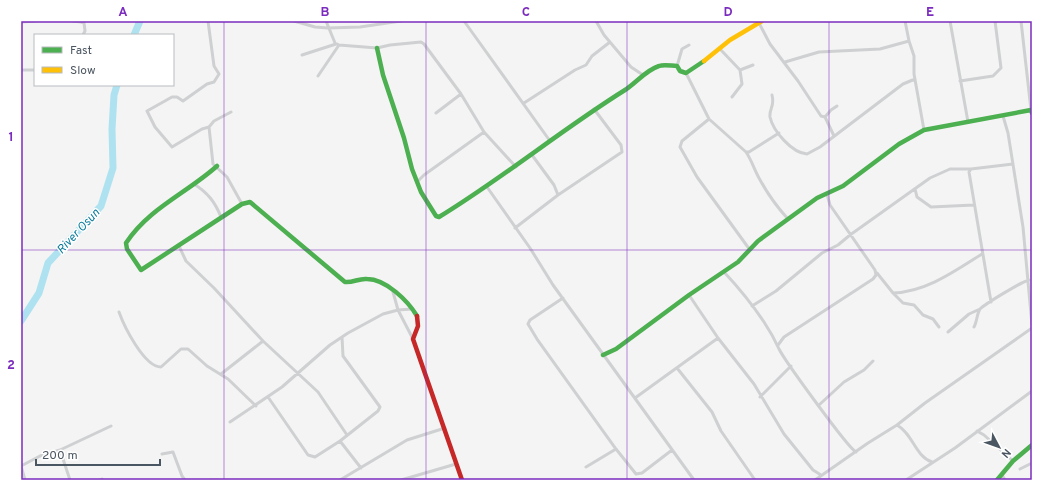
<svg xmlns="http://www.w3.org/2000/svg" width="1053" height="501" font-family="Overpass,sans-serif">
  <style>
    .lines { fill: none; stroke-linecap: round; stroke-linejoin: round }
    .river { stroke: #aee2f0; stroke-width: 7 }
    .street { stroke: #ced0d2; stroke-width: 3 }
    .fast { stroke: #4caf50; stroke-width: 4.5 }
    .slow { stroke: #ffc107; stroke-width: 4.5 }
    .jam { stroke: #c62828; stroke-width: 4.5 }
    .grid { fill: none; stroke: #7b2cbf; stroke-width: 1; stroke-opacity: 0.55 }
    .labels { text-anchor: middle; stroke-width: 3; stroke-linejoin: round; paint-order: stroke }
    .water-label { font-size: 12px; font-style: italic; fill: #0c7c9b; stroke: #fff }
    .neatline { fill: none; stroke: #7b2cbf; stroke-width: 1.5 }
    .grid-label { font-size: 13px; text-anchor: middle; font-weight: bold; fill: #7b2cbf }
  </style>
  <rect width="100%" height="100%" fill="#f4f4f4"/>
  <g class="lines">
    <path class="river" d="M 134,35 L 140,21
      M 21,321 L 39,293 L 48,263 L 101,206 L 113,168 L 112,129 L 114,95 L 117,85"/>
    <path class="street" d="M 73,21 L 81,22
      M 208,21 L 214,66 L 219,74 L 214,82 L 207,84 L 183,101 L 177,97 L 172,97 L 147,111 L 155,127 L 172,147 L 202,129 L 209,127
      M 294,21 L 315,27 L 328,28 L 360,27 L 401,21
      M 326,21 L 335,43 L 339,45 L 377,48 L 390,45 L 421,42 L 424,44 L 461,94 L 484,132 L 516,167
      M 464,21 L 550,141
      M 596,21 L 604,35 L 631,67 L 643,75
      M 905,21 L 909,41 L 914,56 L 914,74 L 924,130
      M 950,21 L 968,122
      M 1021,21 L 1031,110
      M 21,22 L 35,21
      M 81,22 L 84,23 L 85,31 L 83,35
      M 759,23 L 770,44 L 798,81 L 821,116 L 825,117 L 834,136
      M 720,49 L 740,70 L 742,84 L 732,97
      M 302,55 L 336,44
      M 785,62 L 819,52 L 880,49 L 909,41
      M 677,66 L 682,49 L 689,45
      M 21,70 L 35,70
      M 740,70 L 753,65
      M 686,73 L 709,119 L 746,152 L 749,152 L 779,133
      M 318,76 L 339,45
      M 960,81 L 993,76 L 1001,68 L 995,21
      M 772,95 C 775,107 769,108 770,117 C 773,131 792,153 807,154 L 820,147 L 903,84 L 915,79
      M 524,103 L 575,70 L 586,65 L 592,56 L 610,42
      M 231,112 L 214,121 L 209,127 L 213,164 L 227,177 L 242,204
      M 436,113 L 461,94
      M 1003,116 L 1008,133 L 1023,227 L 1032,325
      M 825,117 L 831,110 L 837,106
      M 709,119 L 682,141 L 680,147 L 697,177 L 750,250
      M 746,152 C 752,161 754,169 759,178 C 767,193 777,207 788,219
      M 532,155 L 554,185 L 558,195
      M 417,182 L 424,175 L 484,132
      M 194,184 C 208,193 215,202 221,217
      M 487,187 L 530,248 L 553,285 L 694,480
      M 915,189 L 917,197 L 931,207 L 974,205
      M 515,228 L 558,195 L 622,152 L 621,145 L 594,109
      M 179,246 L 186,261 L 214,288 L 263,341 L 318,392 L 347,435
      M 724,272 C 739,288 752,304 764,322 C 770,331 775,340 779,349 C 785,361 848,448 856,452
      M 877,273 L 893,293 C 926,292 955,271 982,254
      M 393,292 L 398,310 L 413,339
      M 893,293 L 903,303 L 914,305 L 923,315 L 933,319 L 939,327
      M 689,295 L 718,338 L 754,384 L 784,434 L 813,470 L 821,475
      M 563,298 L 530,320 L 528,324 L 537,339 L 616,449 L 636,474 L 642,473 L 672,450
      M 991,302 L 969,172 L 971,169 L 1013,164
      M 752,306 L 776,291 L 822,253 L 838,245 L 850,235 L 930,178 L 950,169 L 971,169
      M 119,312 C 124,326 144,367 161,367 L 181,349 L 188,349 L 207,366 L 228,379 L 256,406
      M 974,327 C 977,322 977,313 980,309 C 985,304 1021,282 1029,280
      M 948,332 L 969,314 L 980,309
      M 778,345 L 784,337 L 873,279 L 876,275 L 875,270 L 830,205 L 827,194
      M 677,368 L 712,412 L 721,431 L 755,480
      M 221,374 L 263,341
      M 268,397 L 308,455 L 315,457 L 340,441 L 361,468
      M 760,397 L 791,366
      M 635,398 L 718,338
      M 819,405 L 844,382 L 864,370 L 873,361
      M 230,422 L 282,387 L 330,345 L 348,333 L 383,314 L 398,310 L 412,309
      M 897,425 C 913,434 915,456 932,462
      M 977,431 L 984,435 L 1013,461
      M 340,441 L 378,411 L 380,407 L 343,356 L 342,337
      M 60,450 L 111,426
      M 162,454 L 173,452 L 182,476 L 185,480
      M 586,467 L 616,449
      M 1020,469 L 1032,463
      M 1002,475 L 1005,480
      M 25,480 L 21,466 L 40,456 L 60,450 L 70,480
      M 100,480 L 102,479
      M 210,480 L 218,480
      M 340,480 L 407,440 L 445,428
      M 401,480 L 456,464
      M 815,480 L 868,443 L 897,425 L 925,403 L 1032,328
      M 906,480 L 955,448 L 1032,391"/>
    <path class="fast" d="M 377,48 L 383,75 L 404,138 L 412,169 L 421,192 L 436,216 L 439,217 C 503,178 561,130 625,90 C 636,83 646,70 659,66 C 664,64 672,66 677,66 L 680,71 L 686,73 L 704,61
      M 217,166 C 187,193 149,208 126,243 L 127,249 L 141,270 L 242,204 L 250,202 L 345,282 C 353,283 359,278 367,279 C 386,279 408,301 417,316
      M 603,355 L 616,349 L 689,295 L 738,262 L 758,241 L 817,198 L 843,186 L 899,144 L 924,130 L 1031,110 L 1032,113
      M 997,480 L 1013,461 L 1032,445"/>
    <path class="slow" d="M 704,61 L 730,40 L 762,21"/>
    <path class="jam" d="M 417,316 L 418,326 L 413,339 L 462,480"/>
  </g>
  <path class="grid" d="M 224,21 L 224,480M 426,21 L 426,480M 627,21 L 627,480M 829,21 L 829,480M 21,250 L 1032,250"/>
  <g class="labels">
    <g class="water-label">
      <text transform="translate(78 231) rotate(-47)" y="4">River Osun</text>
    </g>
  </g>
  <rect width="1053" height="501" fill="none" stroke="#ffffff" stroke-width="44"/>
  <rect x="34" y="34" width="140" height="52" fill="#ffffff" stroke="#b7bbc0"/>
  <rect x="42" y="47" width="20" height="6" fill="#4caf50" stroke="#b7bbc0"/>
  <text x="70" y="54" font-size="12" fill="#4a5661">Fast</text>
  <rect x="42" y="67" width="20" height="6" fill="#ffc107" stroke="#b7bbc0"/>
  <text x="70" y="74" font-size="12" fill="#4a5661">Slow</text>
  <g transform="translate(999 447) rotate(131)" stroke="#ffffff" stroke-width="3" paint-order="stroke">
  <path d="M0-3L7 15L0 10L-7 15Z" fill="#4a5661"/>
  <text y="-6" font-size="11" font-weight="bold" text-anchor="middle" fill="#4a5661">N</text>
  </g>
  <path d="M36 459v6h124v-6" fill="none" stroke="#4a5661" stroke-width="2"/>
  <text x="42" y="459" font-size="12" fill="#4a5661" stroke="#ffffff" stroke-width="3" paint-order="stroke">200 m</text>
  <rect x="22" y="22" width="1009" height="457" class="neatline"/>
  <g class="grid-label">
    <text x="123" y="16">A</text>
    <text x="325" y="16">B</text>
    <text x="526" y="16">C</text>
    <text x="728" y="16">D</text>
    <text x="930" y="16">E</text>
    <text x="11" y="141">1</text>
    <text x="11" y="369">2</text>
  </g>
</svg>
